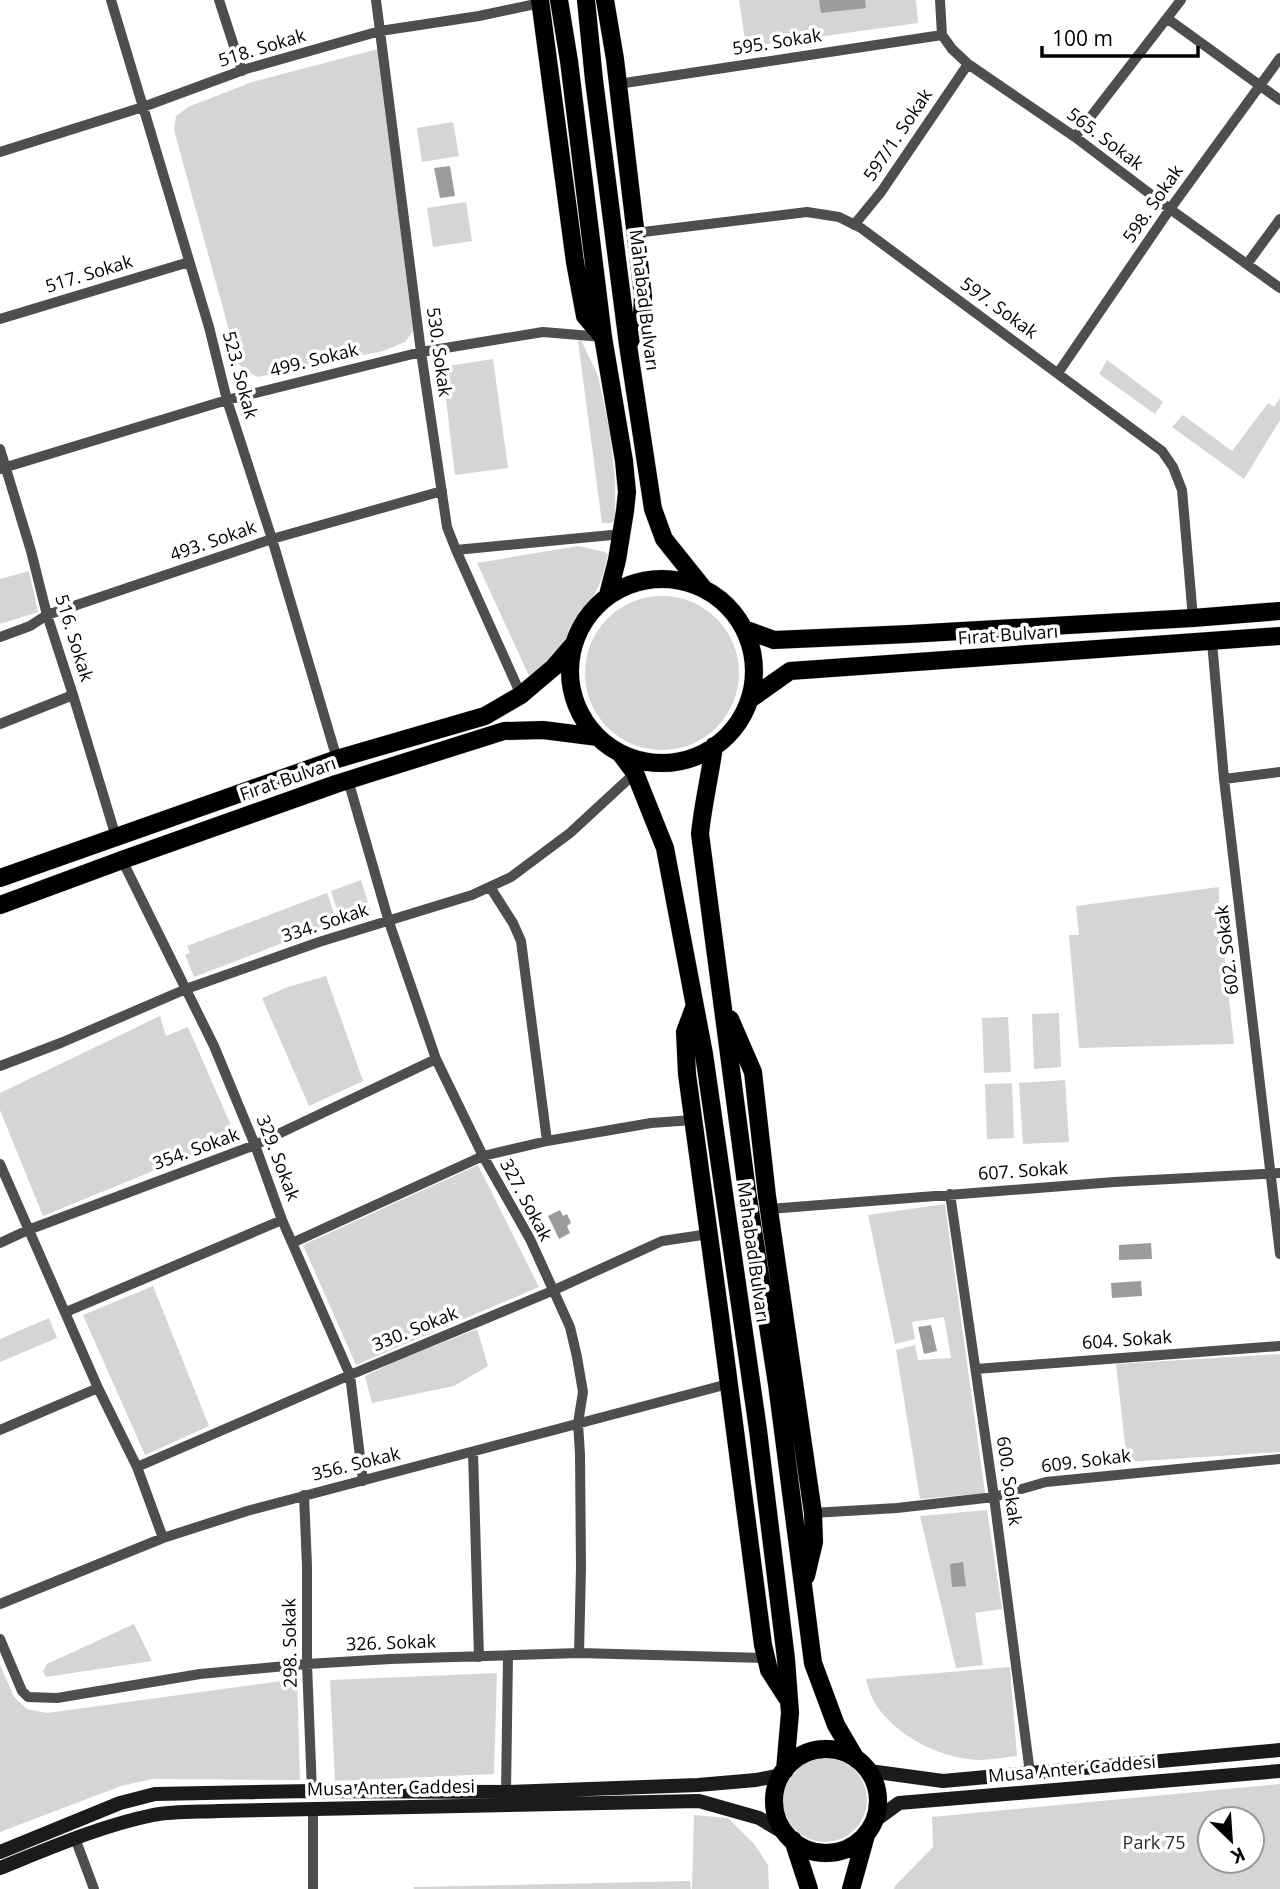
<svg xmlns="http://www.w3.org/2000/svg" width="1280" height="1889" font-family="'Open Sans',sans-serif">
  <style>
    .green { fill: #d5d5d5; fill-rule: evenodd }
    .water { fill: #9c9c9c }
    .lines { fill: none; stroke-linecap: round; stroke-linejoin: round }
    .primary-casing { stroke: #dbdbdb; stroke-width: 19 }
    .street { stroke: #4e4e4e; stroke-width: 10 }
    .secondary { stroke: #1b1b1b; stroke-width: 14 }
    .primary { stroke: #000; stroke-width: 18 }
    .labels { text-anchor: middle; stroke-width: 7; stroke-linejoin: round; paint-order: stroke }
    .street-label { font-size: 18px; fill: #000; stroke: #fff }
    .park-label { font-size: 18px; fill: #2c2c2c; stroke: #fff }
  </style>
  <rect width="100%" height="100%" fill="#fff"/>
  <path class="green" d="M 739,0 L 916,0 L 918,23 L 746,47 Z
    M 378,49 L 413,331 L 405,342 L 383,351 L 258,377 L 245,371 L 238,363 L 174,130 L 176,116 L 188,107 L 252,82 Z
    M 453,122 L 459,156 L 422,162 L 417,128 Z
    M 466,202 L 472,241 L 433,247 L 427,208 Z
    M 581,340 L 598,376 L 610,432 L 615,481 L 615,520 L 611,523 L 602,523 L 578,341 Z
    M 493,359 L 508,468 L 455,475 L 442,367 Z
    M 1107,360 L 1163,402 L 1155,414 L 1099,374 Z
    M 1280,398 L 1280,420 L 1244,479 L 1172,427 L 1183,415 L 1232,451 L 1268,403 L 1274,407 Z
    M 578,546 L 605,552 L 608,555 C 605,564 604,574 600,583 C 587,612 556,659 529,676 L 477,563 Z
    M 29,571 L 38,612 L 0,624 L 0,579 Z
    M585 673a77 77 0 1 1 154 0a77 77 0 1 1-154 0Z
    M 361,880 L 371,912 L 341,923 L 331,891 Z
    M 1219,887 L 1219,909 L 1234,1044 L 1079,1048 L 1069,935 L 1079,935 L 1076,906 Z
    M 327,893 L 337,922 L 194,977 L 185,955 L 190,953 L 187,946 Z
    M 326,976 L 363,1081 L 309,1106 L 262,998 L 288,987 Z
    M 1059,1013 L 1061,1067 L 1034,1069 L 1032,1014 Z
    M 160,1016 L 166,1036 L 188,1027 L 236,1137 L 43,1216 L 0,1110 L 0,1093 Z
    M 1008,1017 L 1011,1072 L 984,1073 L 982,1018 Z
    M 1065,1080 L 1069,1142 L 1023,1144 L 1019,1083 Z
    M 1012,1083 L 1014,1138 L 987,1139 L 985,1084 Z
    M 478,1165 L 539,1287 L 356,1365 L 303,1245 Z
    M 945,1204 L 985,1493 L 920,1499 L 896,1350 L 915,1345 L 918,1360 L 951,1358 L 944,1317 L 912,1322 L 915,1339 L 895,1344 L 868,1215 Z
    M 153,1286 L 209,1426 L 145,1455 L 83,1315 Z
    M 49,1318 L 57,1338 L 0,1362 L 0,1339 Z
    M 477,1329 L 488,1366 L 454,1386 L 372,1403 L 365,1376 L 394,1362 Z
    M 1280,1354 L 1280,1452 L 1127,1462 L 1116,1364 Z
    M 987,1510 L 1002,1609 L 975,1613 L 983,1665 L 956,1668 L 920,1516 Z
    M 134,1624 L 152,1661 L 46,1677 L 43,1671 L 47,1664 Z
    M 0,1665 L 14,1697 L 27,1709 L 47,1713 L 297,1679 L 300,1780 L 152,1779 L 121,1786 L 0,1832 Z
    M 1010,1667 L 1017,1756 C 1005,1757 991,1760 979,1760 C 940,1759 892,1734 873,1700 C 870,1694 868,1686 866,1679 Z
    M 497,1673 L 494,1774 L 335,1781 L 330,1680 Z
    M783 1800a42 42 0 1 1 84 0a42 42 0 1 1-84 0Z
    M 1280,1784 L 1280,1889 L 894,1889 L 895,1886 L 933,1847 L 932,1817 ZM 1210,1819 L 1252,1819 L 1252,1861 L 1210,1861 Z
    M 694,1815 L 728,1818 L 755,1845 L 768,1865 L 769,1889 L 692,1889 Z
    M 690,1881 L 691,1889 L 414,1889 L 413,1887 Z"/>
  <path class="water" d="M 819,0 L 865,0 L 866,8 L 821,13 Z
    M 450,166 L 455,196 L 440,198 L 434,168 Z
    M 560,1210 L 563,1216 L 567,1214 L 571,1223 L 567,1226 L 570,1233 L 559,1239 L 548,1216 Z
    M 1151,1243 L 1152,1259 L 1119,1260 L 1119,1245 Z
    M 1141,1281 L 1142,1296 L 1112,1298 L 1111,1283 Z
    M 931,1325 L 937,1351 L 924,1354 L 918,1327 Z
    M 963,1562 L 966,1586 L 952,1587 L 950,1564 Z"/>
  <g class="lines">
    <g class="primary-casing">
      <path id="primary" d="M 540,0 L 575,262 L 585,316 L 603,337
        M 559,0 L 569,61 L 603,337 L 624,461 L 627,492 L 625,511 L 617,560 L 608,595
        M 586,0 L 594,80 L 628,345 L 653,509 L 664,539 L 704,589
        M 605,0 L 615,59 L 643,296 L 642,316 L 628,345
        M570 671a92 92 0 1 1 184 0a92 92 0 1 1-184 0Z
        M 744,629 L 774,640 L 909,634 L 1193,618 L 1280,611
        M 749,700 L 790,671 L 1280,636
        M 714,746 C 710,776 703,804 700,834 L 747,1191 L 777,1384 L 813,1663 L 836,1725 L 856,1759
        M 620,753 L 635,773 L 665,848 L 704,1054 L 758,1430 L 786,1659 L 790,1713 L 785,1770
        M 0,878 L 337,759 L 485,716 L 521,695 L 554,667 L 573,645
        M 0,905 L 122,860 L 336,784 L 504,731 L 543,730 L 598,737
        M 694,1008 L 685,1032 L 687,1074 L 720,1316 L 763,1645 L 769,1670 L 787,1698
        M 730,1019 L 753,1072 L 767,1196 L 813,1513 L 814,1542 L 806,1576
        M774 1801a52 52 0 1 1 104 0a52 52 0 1 1-104 0Z
        M 793,1840 L 809,1889
        M 851,1889 L 866,1835"/>
    </g>
    <path class="street" d="M 111,0 L 209,327 L 227,400 L 272,539 L 337,759
      M 219,0 L 242,71
      M 376,0 L 421,352 L 447,527 L 456,550 L 521,695
      M 940,0 L 942,35 L 952,49 L 968,64 L 1075,137 L 1170,209 L 1280,288
      M 1168,19 L 1280,100
      M 618,84 L 942,35
      M 1075,137 L 1181,0
      M 0,152 L 143,107 L 246,69 L 380,31 L 479,16 L 540,3
      M 854,225 L 881,192 L 968,64
      M 635,233 L 807,212 L 839,217 L 861,228 L 1162,451 L 1173,467 L 1182,490 L 1193,618
      M 1247,264 L 1280,219
      M 0,319 L 189,262
      M 1058,373 L 1170,209 L 1280,58
      M 0,449 L 31,551 L 47,615 L 73,695 L 116,837
      M 0,469 L 227,400 L 421,352 L 543,332 L 603,337
      M 456,550 L 622,534
      M 0,637 L 30,626 L 47,615 L 272,539 L 442,491
      M 1212,642 L 1224,779 L 1280,1254
      M 0,724 L 73,695
      M 1224,779 L 1280,772
      M 348,780 L 389,922 L 436,1059 L 483,1156 L 530,1239 L 570,1327 L 577,1357 L 583,1392 L 578,1423 L 580,1454 L 581,1568 L 579,1653
      M 122,860 L 214,1046 L 255,1145 L 282,1220 L 350,1375 L 363,1481
      M 490,887 L 513,923 L 521,941 L 547,1141
      M 0,1066 L 63,1042 L 186,989 L 319,942 L 472,895 L 511,877 L 570,833 L 635,773
      M 0,1164 L 98,1388 L 137,1467 L 163,1538
      M 950,1194 L 994,1497 L 1030,1773
      M 769,1209 L 1114,1182 L 1280,1173
      M 0,1243 L 28,1230 L 255,1145 L 436,1059
      M 292,1243 L 483,1156 L 547,1141 L 651,1123 L 693,1120
      M 66,1312 L 282,1220
      M 976,1369 L 1280,1346
      M 0,1430 L 98,1388
      M 473,1452 L 479,1657
      M 137,1467 L 350,1375 L 552,1291 L 662,1241 L 709,1234
      M 304,1495 L 307,1566 L 307,1664 L 312,1791
      M 813,1513 L 897,1508 L 994,1497 L 1046,1482 L 1280,1459
      M 0,1604 L 163,1538 L 247,1511 L 728,1384
      M 0,1639 L 22,1691 L 28,1697 L 57,1698 L 200,1674 L 307,1664 L 390,1659 L 579,1653 L 766,1658
      M 506,1792 L 508,1656
      M 313,1809 L 313,1889
      M 75,1838 L 94,1889"/>
    <path class="secondary" d="M 869,1771 L 943,1781 L 1280,1750
      M 873,1822 L 899,1803 L 1280,1771
      M 0,1852 L 120,1803 L 155,1794 L 312,1791 L 506,1792 L 698,1785 L 756,1780 L 781,1775
      M 0,1868 C 50,1848 100,1826 153,1815 C 174,1811 197,1812 218,1811 L 699,1801 L 759,1818 L 786,1834"/>
    <use href="#primary" class="primary"/>
  </g>
  <g class="labels">
    <g class="street-label">
      <text transform="translate(777 42) rotate(-9)" y="6">595. Sokak</text>
      <text transform="translate(262 48) rotate(-17)" y="6">518. Sokak</text>
      <text transform="translate(898 135) rotate(-56)" y="6">597/1. Sokak</text>
      <text transform="translate(1105 139) rotate(37)" y="6">565. Sokak</text>
      <text transform="translate(1153 204) rotate(-55)" y="6">598. Sokak</text>
      <text transform="translate(89 274) rotate(-17)" y="6">517. Sokak</text>
      <text transform="translate(644 300) rotate(83)" y="6">Mahabad Bulvarı</text>
      <text transform="translate(999 308) rotate(36)" y="6">597. Sokak</text>
      <text transform="translate(439 352) rotate(82)" y="6">530. Sokak</text>
      <text transform="translate(314 360) rotate(-14)" y="6">499. Sokak</text>
      <text transform="translate(240 375) rotate(75)" y="6">523. Sokak</text>
      <text transform="translate(213 541) rotate(-19)" y="6">493. Sokak</text>
      <text transform="translate(1008 635) rotate(-4)" y="6">Fırat Bulvarı</text>
      <text transform="translate(74 638) rotate(73)" y="6">516. Sokak</text>
      <text transform="translate(288 779) rotate(-19)" y="6">Fırat Bulvarı</text>
      <text transform="translate(325 923) rotate(-18)" y="6">334. Sokak</text>
      <text transform="translate(1227 950) rotate(-97)" y="6">602. Sokak</text>
      <text transform="translate(196 1149) rotate(-20)" y="6">354. Sokak</text>
      <text transform="translate(278 1158) rotate(69)" y="6">329. Sokak</text>
      <text transform="translate(1023 1171) rotate(-4)" y="6">607. Sokak</text>
      <text transform="translate(526 1200) rotate(62)" y="6">327. Sokak</text>
      <text transform="translate(753 1252) rotate(82)" y="6">Mahabad Bulvarı</text>
      <text transform="translate(415 1329) rotate(-22)" y="6">330. Sokak</text>
      <text transform="translate(1127 1340) rotate(-4)" y="6">604. Sokak</text>
      <text transform="translate(1086 1461) rotate(-7)" y="6">609. Sokak</text>
      <text transform="translate(356 1464) rotate(-14)" y="6">356. Sokak</text>
      <text transform="translate(1009 1481) rotate(82)" y="6">600. Sokak</text>
      <text transform="translate(290 1643) rotate(-91)" y="6">298. Sokak</text>
      <text transform="translate(391 1643) rotate(-2)" y="6">326. Sokak</text>
      <text transform="translate(1072 1769) rotate(-5)" y="6">Musa Anter Caddesi</text>
      <text transform="translate(391 1788) rotate(-1)" y="6">Musa Anter Caddesi</text>
    </g>
    <g class="park-label">
      <text x="1154" y="1849">Park 75</text>
    </g>
  </g>
  <g transform="translate(1231 1840) rotate(155)"><circle r="33" fill="#ffffff" stroke="#999999" stroke-width="2"/>
  <path d="M0-5L12 26L0 18L-12 26Z" fill="#000000"/>
  <text y="-10" font-size="19" font-weight="bold" text-anchor="middle" fill="#000000">K</text>
  </g>
  <path d="M1042 46v10h156v-10" fill="none" stroke="#000000" stroke-width="3.5"/>
  <text x="1052" y="46" font-size="21" fill="#000000" stroke="#ffffff" stroke-width="5" paint-order="stroke">100 m</text>
</svg>
